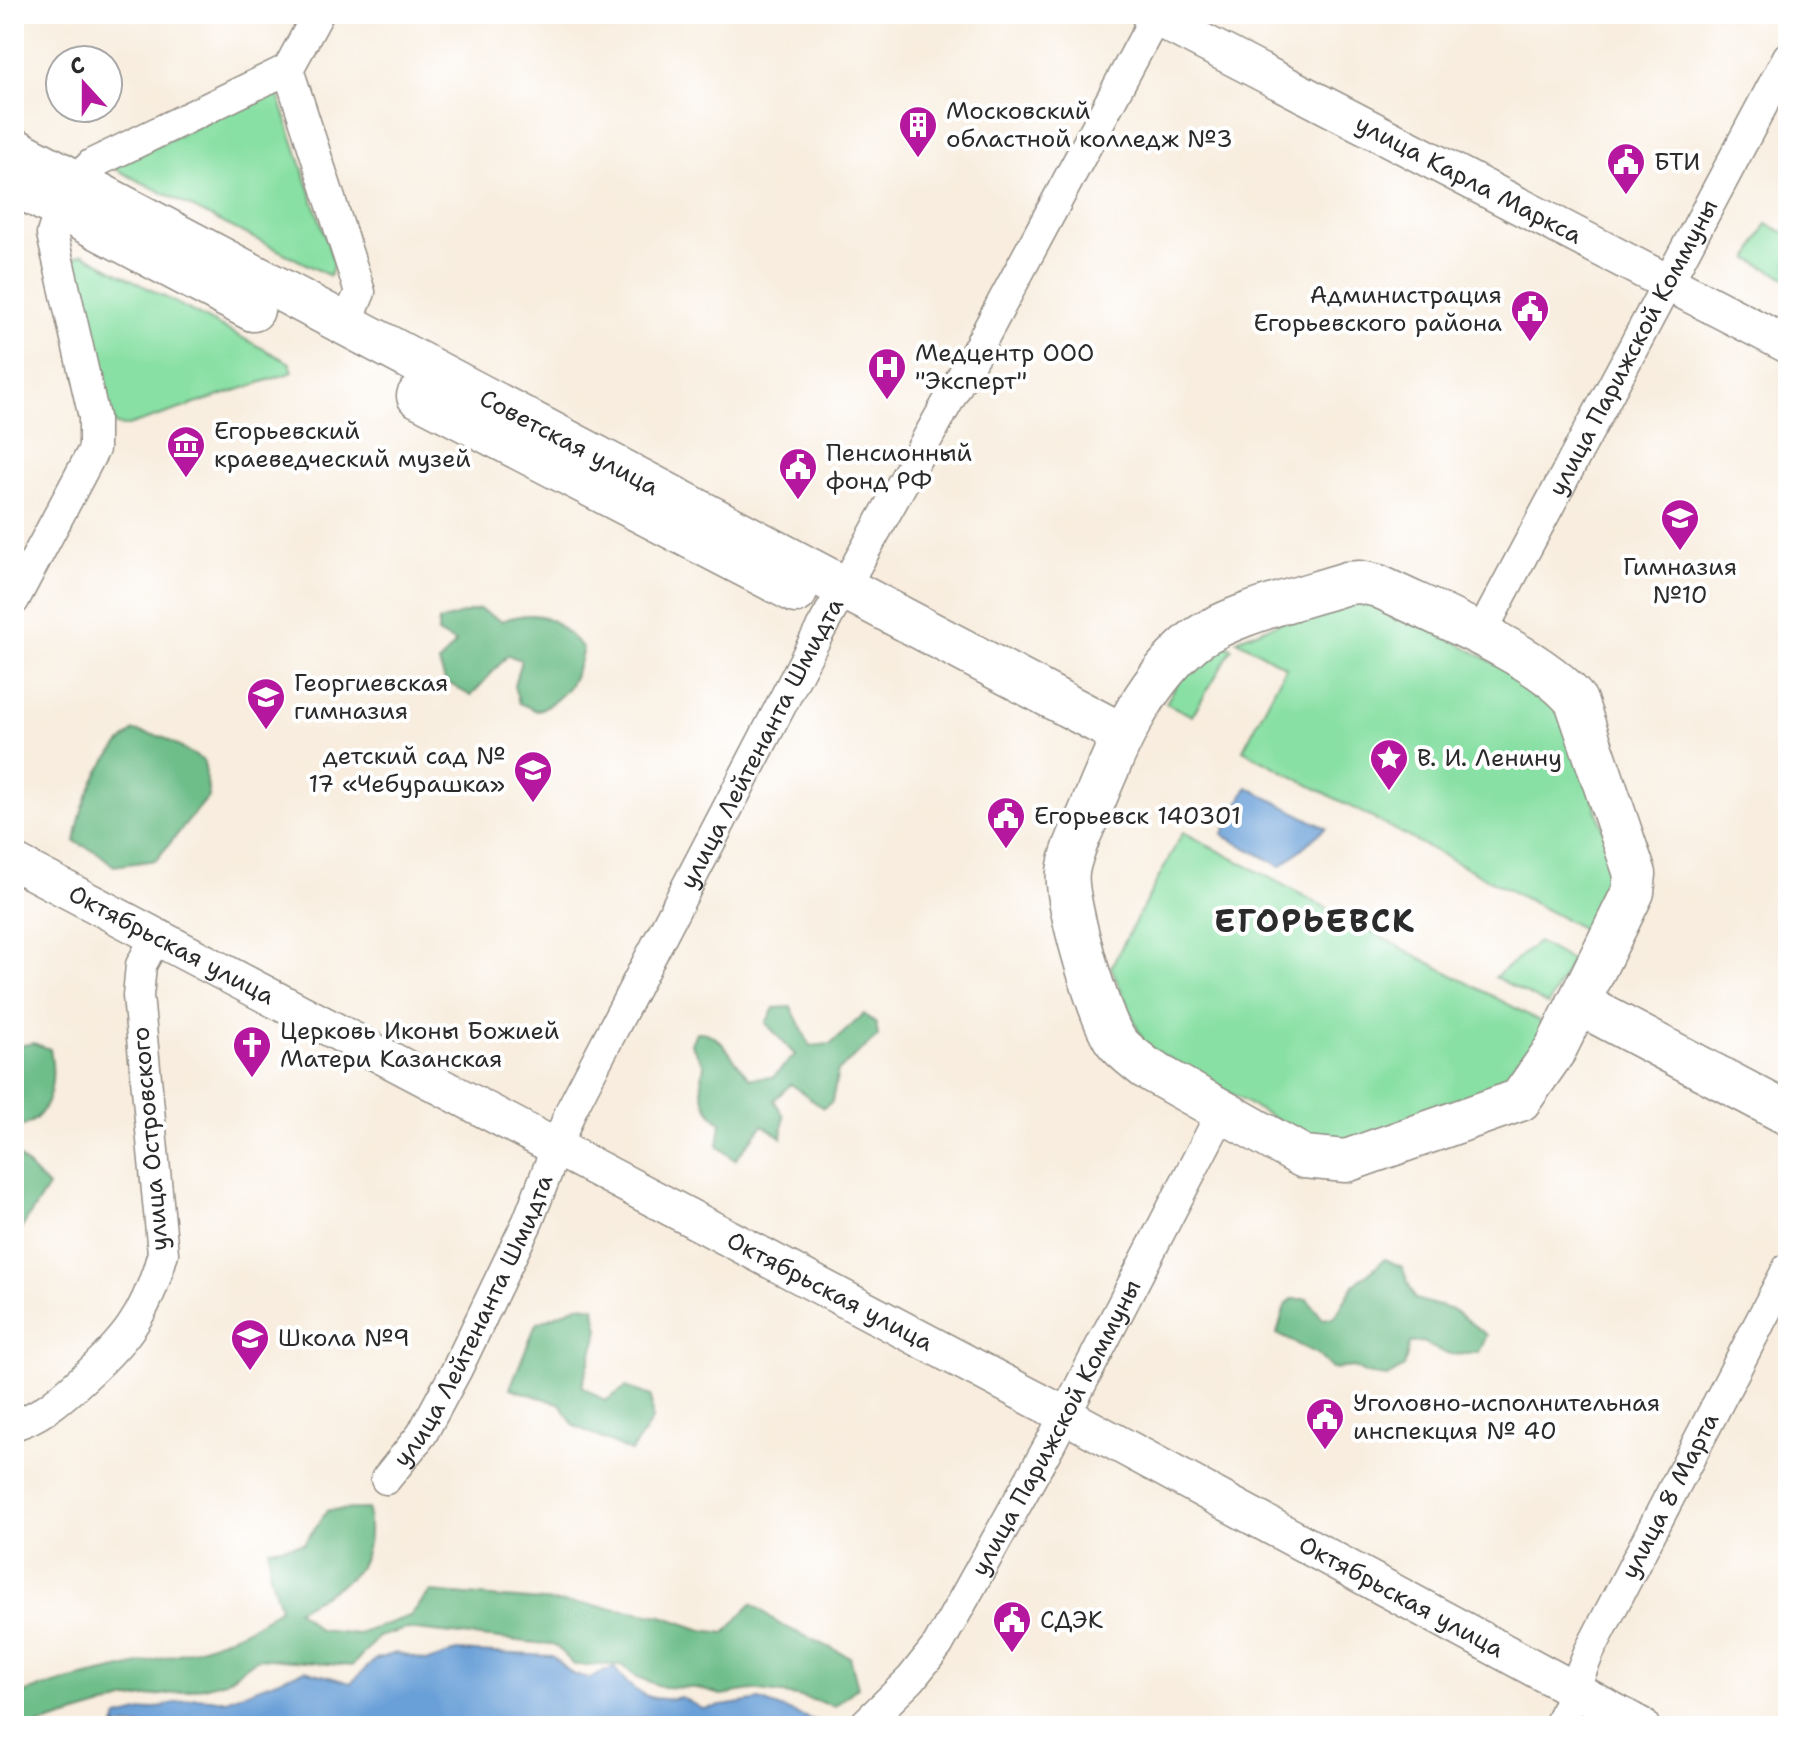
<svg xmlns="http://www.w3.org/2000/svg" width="1802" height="1740" font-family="'Shantell Sans',sans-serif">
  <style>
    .green { fill: #89e0a4; stroke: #5a8668; stroke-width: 2 }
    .forest { fill: #6ebe8a; stroke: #4c745a; stroke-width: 2 }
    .water { fill: #6ba0d8; stroke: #4b6682; stroke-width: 2 }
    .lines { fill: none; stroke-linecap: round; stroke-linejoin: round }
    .minor-casing { stroke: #928c84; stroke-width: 33 }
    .tertiary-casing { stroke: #928c84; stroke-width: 39 }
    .secondary-casing { stroke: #928c84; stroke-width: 45 }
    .minor { stroke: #fff; stroke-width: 30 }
    .tertiary { stroke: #fff; stroke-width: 36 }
    .secondary { stroke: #fff; stroke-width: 42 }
    .labels { text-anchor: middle; stroke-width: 8; stroke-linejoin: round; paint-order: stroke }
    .poi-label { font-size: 24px; fill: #2b2b2b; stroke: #fff; text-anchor: start }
    .street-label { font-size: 24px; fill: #2b2b2b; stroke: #fff }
    .district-label { font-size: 32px; font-weight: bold; letter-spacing: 2px; fill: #2b2b2b; stroke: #fff }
  </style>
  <rect width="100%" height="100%" fill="#fff"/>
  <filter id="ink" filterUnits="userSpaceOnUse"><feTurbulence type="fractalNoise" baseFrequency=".0125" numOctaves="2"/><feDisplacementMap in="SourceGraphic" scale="16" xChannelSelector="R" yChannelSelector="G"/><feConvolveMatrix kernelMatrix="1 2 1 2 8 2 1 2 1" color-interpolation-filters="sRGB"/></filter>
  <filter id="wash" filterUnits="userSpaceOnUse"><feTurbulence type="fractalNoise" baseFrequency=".006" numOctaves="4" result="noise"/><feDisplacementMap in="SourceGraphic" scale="32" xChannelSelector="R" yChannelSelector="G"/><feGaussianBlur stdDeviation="1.8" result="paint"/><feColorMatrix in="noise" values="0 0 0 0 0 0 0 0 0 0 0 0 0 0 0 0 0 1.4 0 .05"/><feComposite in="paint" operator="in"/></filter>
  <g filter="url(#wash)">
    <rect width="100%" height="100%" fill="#f8edde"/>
    <path class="green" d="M 277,92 L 334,263 L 330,276 L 113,168 L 264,93 Z
      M 1766,224 L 1788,234 L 1788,279 L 1749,259 Z
      M 83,254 L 290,363 L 293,372 L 128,426 L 116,425 L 109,413 L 74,270 L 75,257 Z
      M 1351,593 L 1374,595 L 1560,701 L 1617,870 L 1613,902 L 1596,936 L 1243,750 L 1286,667 L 1237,640 Z
      M 1223,641 L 1232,649 L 1192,716 L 1166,703 L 1186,668 Z
      M 1183,832 L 1342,916 L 1347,913 L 1356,924 L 1549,1026 L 1517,1084 L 1358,1144 L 1312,1140 L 1144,1044 L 1111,967 Z
      M 1538,942 L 1572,961 L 1548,1005 L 1495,977 Z"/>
    <path class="forest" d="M 479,609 L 501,621 C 542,606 554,619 583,648 C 576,681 567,697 537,711 L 519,703 L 514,686 L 521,660 L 508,655 L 471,696 L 445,681 L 439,663 L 456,643 L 438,633 L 439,621 Z
      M 134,731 L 163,737 L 204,761 L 209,796 L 156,860 L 114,866 L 97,852 L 75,842 C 81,800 100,758 134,731 Z
      M 791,1007 L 810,1046 L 831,1044 L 864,1014 L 876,1024 L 878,1036 L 838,1071 L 832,1102 L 823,1108 L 791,1084 L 774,1100 L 784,1116 L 782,1138 L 763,1125 L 735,1160 L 718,1146 L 721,1123 C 701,1105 699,1090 704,1065 L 691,1044 L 696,1032 C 722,1030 731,1060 750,1078 L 773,1077 L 795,1055 L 766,1023 L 774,1008 Z
      M 33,1043 L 50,1049 C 56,1079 52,1123 14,1128 L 14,1047 Z
      M 14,1152 L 48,1187 L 14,1240 Z
      M 1385,1259 L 1402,1267 L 1415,1299 L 1453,1310 L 1487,1335 L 1479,1352 C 1456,1357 1443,1355 1423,1342 L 1410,1343 L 1404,1367 L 1387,1377 L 1366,1374 L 1354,1367 L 1332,1369 L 1317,1354 L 1277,1334 L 1285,1306 L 1292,1299 L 1307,1299 L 1323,1319 L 1335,1317 L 1354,1285 Z
      M 579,1305 L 594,1307 L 599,1330 L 582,1386 L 605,1401 L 626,1387 L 651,1396 L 652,1420 L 631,1452 L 573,1425 L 561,1404 L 510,1388 L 536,1324 Z
      M 368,1509 C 376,1576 345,1581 297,1610 L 319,1630 L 358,1634 L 410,1616 L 430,1592 L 592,1605 L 662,1616 L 702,1630 L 725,1633 L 752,1603 L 779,1624 L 850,1657 L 858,1687 L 835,1706 L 797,1696 L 752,1690 L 721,1695 L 696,1688 L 663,1687 L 637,1677 L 621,1665 L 574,1665 L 555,1645 L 406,1629 L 378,1637 L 352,1666 L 257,1658 L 226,1681 L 183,1692 L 124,1700 L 36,1726 L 14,1726 L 14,1696 C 94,1667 215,1661 280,1608 L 269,1571 L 269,1549 L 304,1543 L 328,1510 Z"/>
    <path class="water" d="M 1247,787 L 1326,828 L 1281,866 L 1222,835 Z
      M 457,1651 L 552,1656 L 572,1674 L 589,1679 L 614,1667 C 631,1692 650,1704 681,1697 L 702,1709 L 760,1700 L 829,1726 C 802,1726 774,1729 748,1726 C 702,1721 656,1708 613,1726 L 115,1726 L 118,1717 L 196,1698 L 226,1700 L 305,1670 L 351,1683 L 376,1659 L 396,1653 L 428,1661 Z"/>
  </g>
  <g filter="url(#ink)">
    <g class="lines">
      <g class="minor-casing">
        <g id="minor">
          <path d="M 288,69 L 318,14"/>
          <path d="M 14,600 L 94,449 L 94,417 L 52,234 C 60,206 70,185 92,164 L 288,69 L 360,292 L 345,327"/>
          <path id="s1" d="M 1479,637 L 1788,57"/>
          <path d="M 14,1425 C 39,1417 57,1402 76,1385 C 124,1342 146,1317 163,1253 L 138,996 L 141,965 L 156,937"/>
          <path id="s2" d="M 386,1479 L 422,1434 L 456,1371 L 528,1221 L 571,1110 L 818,634 L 978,348 L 1157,14"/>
          <path id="s3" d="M 863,1726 L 911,1679 L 938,1645 L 1050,1444 L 1222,1112"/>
          <path id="s4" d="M 1559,1726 L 1589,1652 L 1788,1268"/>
        </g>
      </g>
      <g class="tertiary-casing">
        <g id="tertiary">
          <path id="s5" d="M 1149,14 L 1788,345"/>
          <path id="s6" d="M 14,862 L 1065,1415 L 1641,1726"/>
        </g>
      </g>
      <g class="secondary-casing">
        <g id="secondary">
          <path id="s7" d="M 14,149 L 1123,735"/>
          <path d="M 14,184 L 253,310"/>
          <path d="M 418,396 L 796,592"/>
          <path d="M 1360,582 L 1378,586 C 1433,613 1540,655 1576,701 L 1635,874 L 1633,892 L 1555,1050 L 1520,1100 L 1346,1161 L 1304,1157 L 1146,1068 C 1135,1059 1123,1051 1115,1040 C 1099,1017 1064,899 1068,872 C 1071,850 1083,829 1091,809 C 1115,750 1140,688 1190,644 C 1222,616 1304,597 1347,583 Z"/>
          <path d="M 1578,1003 L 1788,1114"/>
        </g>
      </g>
      <use href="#minor" class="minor"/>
      <use href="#tertiary" class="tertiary"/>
      <use href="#secondary" class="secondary"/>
    </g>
  </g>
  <defs>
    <g id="building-pin" transform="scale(2)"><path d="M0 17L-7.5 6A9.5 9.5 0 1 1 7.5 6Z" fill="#b5179e" stroke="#fff"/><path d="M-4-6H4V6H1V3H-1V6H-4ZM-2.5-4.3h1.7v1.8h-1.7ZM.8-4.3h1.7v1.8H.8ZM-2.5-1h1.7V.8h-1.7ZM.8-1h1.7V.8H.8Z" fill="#fff"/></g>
    <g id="civic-pin" transform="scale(2)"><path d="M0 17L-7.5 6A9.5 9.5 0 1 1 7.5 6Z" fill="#b5179e" stroke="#fff"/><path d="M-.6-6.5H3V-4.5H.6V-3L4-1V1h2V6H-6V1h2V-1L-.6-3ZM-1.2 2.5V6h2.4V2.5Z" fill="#fff"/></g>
    <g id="hospital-pin" transform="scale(2)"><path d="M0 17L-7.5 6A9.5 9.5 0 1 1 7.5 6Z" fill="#b5179e" stroke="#fff"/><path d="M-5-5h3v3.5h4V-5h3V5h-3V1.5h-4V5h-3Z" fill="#fff"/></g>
    <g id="museum-pin" transform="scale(2)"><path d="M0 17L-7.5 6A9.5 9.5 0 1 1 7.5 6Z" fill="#b5179e" stroke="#fff"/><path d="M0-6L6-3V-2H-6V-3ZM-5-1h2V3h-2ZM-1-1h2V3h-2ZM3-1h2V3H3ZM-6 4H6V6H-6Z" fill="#fff"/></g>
    <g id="school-pin" transform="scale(2)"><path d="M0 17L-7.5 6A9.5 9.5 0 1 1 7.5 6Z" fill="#b5179e" stroke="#fff"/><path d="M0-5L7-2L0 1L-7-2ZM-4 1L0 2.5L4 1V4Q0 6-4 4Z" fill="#fff"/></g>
    <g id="sight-pin" transform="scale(2)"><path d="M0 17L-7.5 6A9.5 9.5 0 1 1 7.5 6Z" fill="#b5179e" stroke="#fff"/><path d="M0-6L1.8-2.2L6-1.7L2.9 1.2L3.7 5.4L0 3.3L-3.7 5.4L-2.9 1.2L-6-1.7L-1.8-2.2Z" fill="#fff"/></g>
    <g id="church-pin" transform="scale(2)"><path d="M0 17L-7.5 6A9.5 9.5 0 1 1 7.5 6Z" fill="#b5179e" stroke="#fff"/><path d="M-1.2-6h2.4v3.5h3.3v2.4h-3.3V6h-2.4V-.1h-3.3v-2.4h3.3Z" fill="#fff"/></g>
  </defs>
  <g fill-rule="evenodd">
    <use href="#building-pin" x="918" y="125"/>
    <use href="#civic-pin" x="1626" y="162"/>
    <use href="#civic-pin" x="1530" y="309"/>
    <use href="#hospital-pin" x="887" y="367"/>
    <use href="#museum-pin" x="186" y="445"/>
    <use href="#civic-pin" x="798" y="467"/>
    <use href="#school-pin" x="1680" y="518"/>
    <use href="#school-pin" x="266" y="697"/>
    <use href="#sight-pin" x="1389" y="758"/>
    <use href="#school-pin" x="533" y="770"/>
    <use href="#civic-pin" x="1006" y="816"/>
    <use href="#church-pin" x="252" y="1045"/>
    <use href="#school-pin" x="250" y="1338"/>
    <use href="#civic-pin" x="1325" y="1417"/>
    <use href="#civic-pin" x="1012" y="1620"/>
  </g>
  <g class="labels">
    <g class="poi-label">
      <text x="946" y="119">Московский<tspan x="946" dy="28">областной колледж №3</tspan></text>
      <text x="1654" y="170">БТИ</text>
      <text x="1502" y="303" text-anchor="end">Администрация<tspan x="1502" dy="28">Егорьевского района</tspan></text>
      <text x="915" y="361">Медцентр ООО<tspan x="915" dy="28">"Эксперт"</tspan></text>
      <text x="214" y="439">Егорьевский<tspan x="214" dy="28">краеведческий музей</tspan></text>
      <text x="826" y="461">Пенсионный<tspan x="826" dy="28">фонд РФ</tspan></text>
      <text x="1680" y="575" text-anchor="middle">Гимназия<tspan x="1680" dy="28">№10</tspan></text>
      <text x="294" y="691">Георгиевская<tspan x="294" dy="28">гимназия</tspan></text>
      <text x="505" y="764" text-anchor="end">детский сад №<tspan x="505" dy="28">17 «Чебурашка»</tspan></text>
      <text x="1417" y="766">В. И. Ленину</text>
      <text x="1034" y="824">Егорьевск 140301</text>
      <text x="280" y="1039">Церковь Иконы Божией<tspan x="280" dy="28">Матери Казанская</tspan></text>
      <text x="278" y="1346">Школа №9</text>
      <text x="1353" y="1411">Уголовно-исполнительная<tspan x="1353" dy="28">инспекция № 40</tspan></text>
      <text x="1040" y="1628">СДЭК</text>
    </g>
    <g class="street-label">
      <text dy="8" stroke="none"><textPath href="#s5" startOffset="360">улица Карла Маркса</textPath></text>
      <text dy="8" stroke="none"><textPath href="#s1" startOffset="328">улица Парижской Коммуны</textPath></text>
      <text dy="8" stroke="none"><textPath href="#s7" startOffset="628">Советская улица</textPath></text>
      <text dy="8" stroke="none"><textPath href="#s2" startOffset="828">улица Лейтенанта Шмидта</textPath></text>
      <text dy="8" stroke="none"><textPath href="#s6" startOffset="178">Октябрьская улица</textPath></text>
      <text transform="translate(150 1139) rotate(-95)" y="8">улица Островского</text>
      <text dy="8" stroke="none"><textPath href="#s6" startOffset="922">Октябрьская улица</textPath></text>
      <text dy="8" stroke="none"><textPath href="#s2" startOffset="182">улица Лейтенанта Шмидта</textPath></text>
      <text dy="8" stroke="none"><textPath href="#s3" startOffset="358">улица Парижской Коммуны</textPath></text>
      <text dy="8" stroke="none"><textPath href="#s4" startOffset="256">улица 8 Марта</textPath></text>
      <text dy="8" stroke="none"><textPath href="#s6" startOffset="1570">Октябрьская улица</textPath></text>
    </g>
    <g class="district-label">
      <text x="1315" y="932">ЕГОРЬЕВСК</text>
    </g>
  </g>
  <rect width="1802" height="1740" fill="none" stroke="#fff" stroke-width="48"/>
  <g transform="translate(84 84) rotate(339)"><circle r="38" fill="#ffffff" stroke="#aaaaaa" stroke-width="2"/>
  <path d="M0-6L14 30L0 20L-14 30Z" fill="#b5179e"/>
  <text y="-12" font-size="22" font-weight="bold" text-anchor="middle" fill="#2b2b2b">С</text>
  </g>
</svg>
